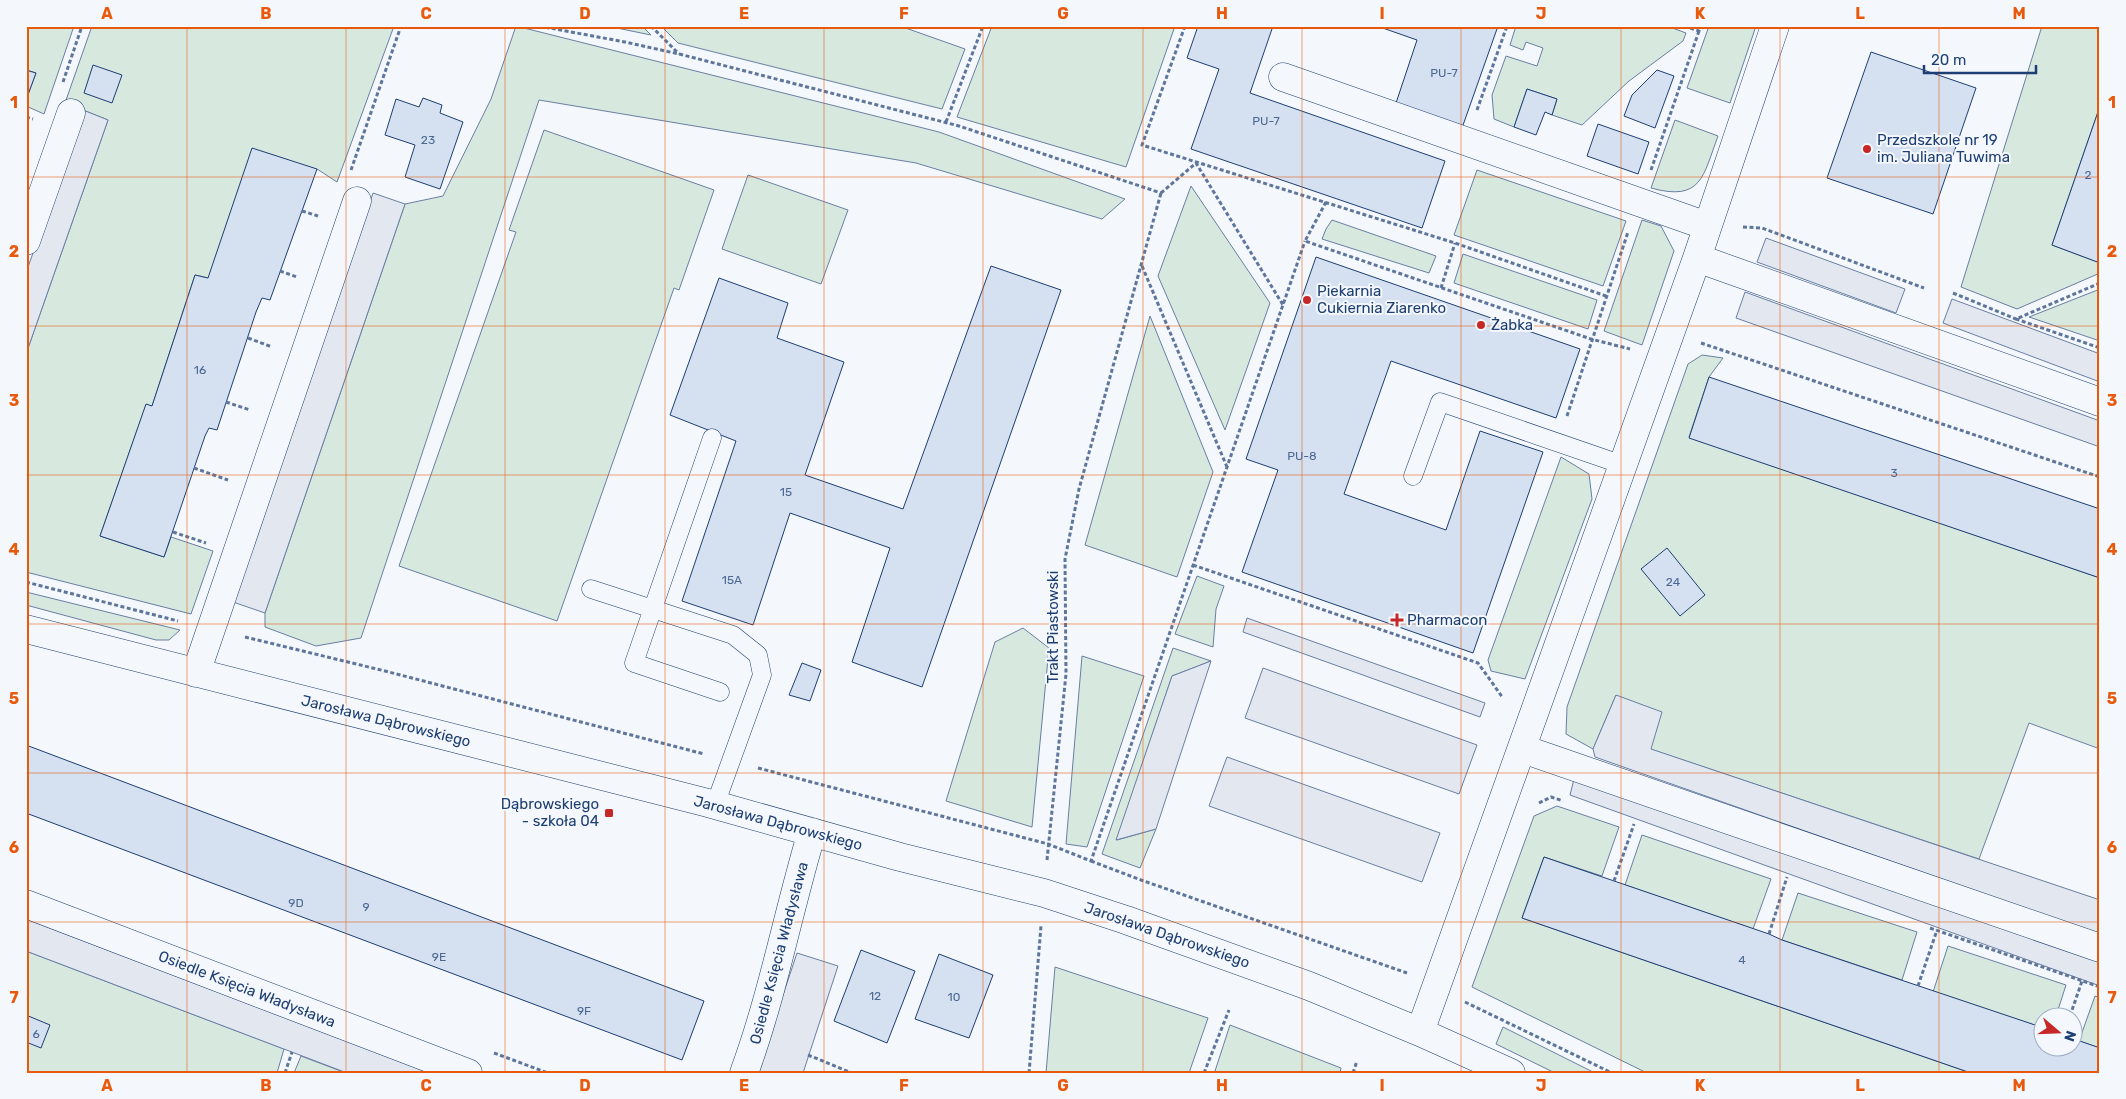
<svg xmlns="http://www.w3.org/2000/svg" width="2126" height="1099" font-family="Rubik,sans-serif">
  <style>
    .green { fill: #d7e8df; stroke: #687fa3 }
    .parking { fill: #e3e8f0; stroke: #687fa3 }
    .building { fill: #d5e0f0; stroke: #1d3f73 }
    .lines { fill: none; stroke-linecap: round; stroke-linejoin: round }
    .lane-casing { stroke: #1d3f73; stroke-width: 19 }
    .street-casing { stroke: #1d3f73; stroke-width: 29 }
    .path { stroke: #5e769c; stroke-width: 3; stroke-dasharray: 4 2.5; stroke-linecap: butt }
    .lane { stroke: #f4f7fb; stroke-width: 18 }
    .street { stroke: #f4f7fb; stroke-width: 28 }
    .grid { fill: none; stroke: #e8590c; stroke-width: 1; stroke-opacity: 0.55 }
    .poi-dot { fill: #c62828; stroke: #f4f7fb; stroke-width: 2 }
    .labels { text-anchor: middle; stroke-width: 4; stroke-linejoin: round; paint-order: stroke }
    .number-label { font-size: 12px; fill: #4b6792 }
    .poi-label { font-size: 15px; fill: #1d3f73; stroke: #f4f7fb; text-anchor: start }
    .street-label { font-size: 15px; fill: #1d3f73; stroke: #f4f7fb }
    .neatline { fill: none; stroke: #e8590c; stroke-width: 2 }
    .grid-label { font-size: 16px; text-anchor: middle; font-weight: bold; fill: #e8590c }
  </style>
  <rect width="100%" height="100%" fill="#f4f7fb"/>
  <path class="green" d="M 26,26 L 74,26 L 44,114 L 26,106 L 26,100 L 36,73 L 26,70 Z
    M 92,26 L 394,26 L 337,182 L 317,169 L 208,278 L 195,275 L 152,406 L 146,405 L 100,536 L 164,557 L 171,537 L 213,551 L 191,614 L 26,572 L 26,354 L 108,120 L 65,103 Z
    M 516,26 L 939,132 L 1125,199 L 1102,219 L 916,163 L 539,100 L 361,638 L 316,646 L 265,627 L 265,613 L 405,204 L 443,196 L 491,99 Z
    M 607,26 L 642,26 L 651,35 Z
    M 661,26 L 900,26 L 965,49 L 942,109 L 678,43 Z
    M 992,26 L 1175,26 L 1126,167 L 957,117 Z
    M 1516,26 L 1667,26 L 1686,33 L 1683,41 L 1629,81 L 1582,125 L 1552,115 L 1557,99 L 1527,89 L 1514,127 L 1494,119 L 1492,95 L 1506,56 L 1537,66 L 1543,48 L 1526,42 L 1523,50 L 1510,45 Z
    M 1709,26 L 1756,26 L 1730,103 L 1687,88 Z
    M 2042,26 L 2100,26 L 2100,106 L 2052,245 L 2100,263 L 2100,273 L 2017,309 L 1961,287 Z
    M 1675,120 L 1718,136 C 1703,176 1702,202 1651,188 Z
    M 544,130 L 714,190 L 679,290 L 674,288 L 557,621 L 399,566 L 516,232 L 509,230 Z
    M 1477,170 L 1626,221 L 1603,286 L 1454,235 Z
    M 748,175 L 848,210 L 821,284 L 722,249 Z
    M 1191,186 L 1270,303 L 1225,430 L 1158,276 Z
    M 1332,220 L 1436,256 L 1429,273 L 1322,239 L 1326,229 Z
    M 1642,220 L 1661,226 L 1674,251 L 1642,345 L 1604,331 Z
    M 1463,254 L 1597,300 L 1588,329 L 1454,283 Z
    M 2100,289 L 2100,341 L 2029,317 Z
    M 1150,316 L 1213,472 L 1177,577 L 1085,545 Z
    M 1702,355 L 1723,358 L 1709,377 L 1689,437 L 2100,578 L 2100,749 L 2029,723 L 1979,859 L 1650,749 L 1616,695 L 1593,749 L 1566,734 L 1567,707 L 1688,364 Z
    M 1561,457 L 1589,474 L 1592,499 L 1525,679 L 1491,671 L 1488,660 Z
    M 1197,576 L 1224,586 L 1216,609 L 1213,647 L 1175,634 Z
    M 26,592 L 180,630 L 169,640 L 156,640 L 26,605 Z
    M 1023,628 L 1049,648 L 1032,827 L 946,801 L 995,642 Z
    M 1173,648 L 1211,661 L 1172,676 L 1117,840 L 1156,829 L 1140,868 L 1102,854 Z
    M 1082,656 L 1144,676 L 1087,847 L 1066,844 Z
    M 1557,806 L 1619,827 L 1602,876 L 1544,857 L 1522,918 L 1971,1073 L 1647,1073 L 1472,987 L 1534,816 Z
    M 1642,835 L 1771,879 L 1753,929 L 1625,885 Z
    M 1798,893 L 1917,932 L 1902,980 L 1782,940 Z
    M 1948,946 L 2066,985 L 2056,1016 L 2044,1016 L 2043,1028 L 1933,992 Z
    M 26,951 L 284,1049 L 277,1073 L 26,1073 Z
    M 1055,967 L 1208,1018 L 1189,1073 L 1046,1073 Z
    M 2095,996 L 2100,998 L 2100,1048 L 2079,1041 Z
    M 1230,1025 L 1341,1068 L 1340,1073 L 1220,1073 L 1215,1071 Z
    M 1503,1027 L 1595,1073 L 1555,1073 L 1496,1044 Z
    M 301,1056 L 346,1073 L 294,1073 Z"/>
  <path class="parking" d="M 83,110 L 108,120 L 26,354 L 26,273 Z
    M 373,193 L 405,204 L 265,613 L 233,602 Z
    M 1766,238 L 1905,289 L 1896,313 L 1757,262 Z
    M 1745,292 L 2100,421 L 2100,447 L 1736,318 Z
    M 1952,299 L 2100,354 L 2100,382 L 1943,323 Z
    M 1247,618 L 1485,703 L 1480,717 L 1243,632 Z
    M 1211,661 L 1156,829 L 1116,840 L 1172,676 Z
    M 1263,668 L 1477,745 L 1459,794 L 1245,718 Z
    M 1616,695 L 1662,712 L 1651,749 L 2100,900 L 2100,935 L 1595,757 L 1593,749 Z
    M 1227,757 L 1440,833 L 1422,882 L 1209,806 Z
    M 1574,779 L 2100,959 L 2100,986 L 1570,795 Z
    M 26,919 L 430,1073 L 347,1073 L 26,951 Z
    M 797,953 L 838,966 L 803,1073 L 757,1073 Z"/>
  <path class="building" d="M 1198,26 L 1273,26 L 1250,93 L 1445,161 L 1422,228 L 1191,149 L 1219,69 L 1187,58 Z
    M 1377,26 L 1498,26 L 1462,128 L 1395,106 L 1417,40 Z
    M 1871,52 L 1976,88 L 1933,214 L 1827,178 Z
    M 93,65 L 122,75 L 112,103 L 84,93 Z
    M 26,70 L 36,73 L 26,100 Z
    M 1657,70 L 1674,76 L 1655,128 L 1624,116 L 1632,95 Z
    M 1527,89 L 1557,99 L 1552,115 L 1545,112 L 1536,135 L 1514,127 Z
    M 423,98 L 442,105 L 440,113 L 463,122 L 440,189 L 405,177 L 415,145 L 385,135 L 396,99 L 419,107 Z
    M 2100,106 L 2100,263 L 2052,245 Z
    M 1598,124 L 1649,142 L 1638,174 L 1587,156 Z
    M 252,148 L 317,169 L 270,300 L 262,298 L 256,312 L 217,430 L 209,428 L 205,436 L 164,557 L 100,536 L 146,404 L 152,406 L 195,275 L 208,278 Z
    M 1316,257 L 1580,349 L 1556,418 L 1391,361 L 1344,494 L 1446,530 L 1480,431 L 1543,452 L 1473,653 L 1242,572 L 1278,470 L 1246,459 Z
    M 991,266 L 1061,290 L 922,687 L 852,662 L 890,548 L 790,513 L 753,625 L 682,601 L 736,441 L 670,415 L 719,278 L 788,303 L 777,338 L 844,362 L 805,475 L 903,509 Z
    M 1709,377 L 2100,509 L 2100,578 L 1689,438 Z
    M 1667,548 L 1705,595 L 1680,616 L 1641,569 Z
    M 802,663 L 821,670 L 810,701 L 789,695 Z
    M 26,745 L 704,1001 L 682,1060 L 26,813 Z
    M 1544,857 L 1769,934 L 1782,940 L 2044,1028 L 2044,1046 L 2074,1046 L 2074,1039 L 2100,1048 L 2100,1073 L 1971,1073 L 1522,918 Z
    M 861,950 L 915,971 L 887,1043 L 834,1021 Z
    M 939,954 L 993,975 L 969,1038 L 915,1019 Z
    M 26,1015 L 50,1025 L 41,1048 L 26,1042 Z"/>
  <g class="lines">
    <g class="lane-casing">
      <path id="lane" d="M 712,438 L 634,663 L 720,692
        M 1413,476 L 1440,402 L 1623,465
        M 591,589 L 733,635 L 758,655 L 762,675 L 715,805"/>
    </g>
    <g class="street-casing">
      <path id="street" d="M 1283,77 L 1707,226
        M 26,241 L 71,113
        M 1697,258 L 2100,402
        M 26,629 L 708,803 L 900,857 L 1044,893 L 1126,920 L 1309,986 L 1420,1032 L 1511,1073
        M 196,673 L 357,201
        M 1523,749 L 2100,948
        M 26,904 L 468,1073
        M 1420,1032 L 1697,258 L 1775,26
        M 744,1073 C 773,994 788,912 812,832"/>
    </g>
    <path class="path" d="M 539,26 L 625,42 L 679,54 L 959,126 L 1161,193
      M 651,26 L 679,54
      M 1185,26 L 1142,145 L 1455,243 L 1606,296
      M 1684,26 L 1699,31 L 1701,26
      M 63,82 L 82,26
      M 1477,110 L 1507,26
      M 26,117 L 33,119
      M 946,122 L 983,26
      M 351,170 L 401,26
      M 1651,170 L 1699,31
      M 1161,193 L 1196,163 L 1283,305
      M 1326,202 L 1305,241 L 1591,339 L 1630,349
      M 302,211 L 318,216
      M 1743,227 L 1762,228 L 1924,288
      M 1142,266 L 1227,467
      M 280,271 L 297,277
      M 2100,283 L 2016,319 L 2100,348
      M 1441,288 L 1455,243
      M 1953,293 L 2016,319
      M 248,338 L 272,347
      M 1701,343 L 2100,477
      M 226,402 L 250,410
      M 1567,416 L 1628,232
      M 194,468 L 228,480
      M 173,532 L 206,543
      M 1193,565 L 1478,663 L 1503,698
      M 26,582 L 178,621
      M 245,637 L 385,671 L 704,754
      M 758,768 L 1048,844 L 1091,861 L 1305,241
      M 1539,803 L 1551,797 L 1563,801
      M 1047,860 L 1066,674 L 1065,559 L 1079,489 L 1161,193
      M 1091,861 L 1141,880 L 1407,973
      M 1614,881 L 1634,824
      M 1930,928 L 2100,987
      M 1769,934 L 1787,877
      M 1918,986 L 1937,930
      M 1465,1002 L 1612,1073
      M 2070,1016 L 2082,981
      M 494,1053 L 548,1073
      M 808,1055 L 852,1073
      M 285,1073 L 292,1052
      M 1029,1073 L 1041,926
      M 1204,1073 L 1229,1010
      M 1353,1073 L 1357,1061"/>
    <use href="#lane" class="lane"/>
    <use href="#street" class="street"/>
  </g>
  <path class="grid" d="M 187,26 L 187,1073M 346,26 L 346,1073M 505,26 L 505,1073M 665,26 L 665,1073M 824,26 L 824,1073M 983,26 L 983,1073M 1143,26 L 1143,1073M 1302,26 L 1302,1073M 1461,26 L 1461,1073M 1621,26 L 1621,1073M 1780,26 L 1780,1073M 1939,26 L 1939,1073M 26,177 L 2100,177M 26,326 L 2100,326M 26,475 L 2100,475M 26,624 L 2100,624M 26,773 L 2100,773M 26,922 L 2100,922"/>
  <g class="poi-dot">
    <circle cx="1867" cy="149" r="5"/>
    <circle cx="1307" cy="300" r="5"/>
    <circle cx="1481" cy="325" r="5"/>
    <path d="M1394.5 612.5h5v5h5v5h-5v5h-5v-5h-5v-5h5z"/>
    <rect x="604" y="808" width="10" height="10" rx="2.5"/>
  </g>
  <g class="labels">
    <g class="number-label">
      <text x="1444" y="77">PU-7</text>
      <text x="1266" y="125">PU-7</text>
      <text x="428" y="144">23</text>
      <text x="2088" y="179">2</text>
      <text x="200" y="374">16</text>
      <text x="1302" y="460">PU-8</text>
      <text x="1894" y="477">3</text>
      <text x="786" y="496">15</text>
      <text x="732" y="584">15A</text>
      <text x="1673" y="586">24</text>
      <text x="296" y="907">9D</text>
      <text x="366" y="911">9</text>
      <text x="439" y="961">9E</text>
      <text x="1742" y="964">4</text>
      <text x="875" y="1000">12</text>
      <text x="954" y="1001">10</text>
      <text x="584" y="1015">9F</text>
      <text x="36" y="1038">6</text>
    </g>
    <g class="poi-label">
      <text x="1877" y="145">Przedszkole nr 19<tspan x="1877" dy="17">im. Juliana Tuwima</tspan></text>
      <text x="1317" y="296">Piekarnia<tspan x="1317" dy="17">Cukiernia Ziarenko</tspan></text>
      <text x="1491" y="330">Żabka</text>
      <text x="1407" y="625">Pharmacon</text>
      <text x="599" y="809" text-anchor="end">Dąbrowskiego<tspan x="599" dy="17">- szkoła 04</tspan></text>
    </g>
    <g class="street-label">
      <text transform="translate(1053 627) rotate(-90)" y="5">Trakt Piastowski</text>
      <text transform="translate(386 721) rotate(14)" y="5">Jarosława Dąbrowskiego</text>
      <text transform="translate(778 823) rotate(15)" y="5">Jarosława Dąbrowskiego</text>
      <text transform="translate(1167 935) rotate(19)" y="5">Jarosława Dąbrowskiego</text>
      <text transform="translate(779 953) rotate(-75)" y="5">Osiedle Księcia Władysława</text>
      <text transform="translate(247 989) rotate(21)" y="5">Osiedle Księcia Władysława</text>
    </g>
  </g>
  <rect width="2126" height="1099" fill="none" stroke="#f4f7fb" stroke-width="55"/>
  <g transform="translate(2058 1032) rotate(109)"><circle r="24" fill="#f4f7fb" stroke="#9eadc5"/>
  <path d="M0-4L9 19L0 12L-9 19Z" fill="#c62828"/>
  <text y="-8" font-size="14" font-weight="bold" text-anchor="middle" fill="#1d3f73">N</text>
  </g>
  <path d="M1924 65v8h112v-8" fill="none" stroke="#1d3f73" stroke-width="2.5"/>
  <text x="1931" y="65" font-size="15" fill="#1d3f73" stroke="#f4f7fb" stroke-width="4" paint-order="stroke">20 m</text>
  <rect x="28" y="28" width="2070" height="1044" class="neatline"/>
  <g class="grid-label">
    <text x="107" y="19">A</text>
    <text x="266" y="19">B</text>
    <text x="426" y="19">C</text>
    <text x="585" y="19">D</text>
    <text x="744" y="19">E</text>
    <text x="904" y="19">F</text>
    <text x="1063" y="19">G</text>
    <text x="1222" y="19">H</text>
    <text x="1382" y="19">I</text>
    <text x="1541" y="19">J</text>
    <text x="1700" y="19">K</text>
    <text x="1860" y="19">L</text>
    <text x="2019" y="19">M</text>
    <text x="14" y="108">1</text>
    <text x="2112" y="108">1</text>
    <text x="14" y="257">2</text>
    <text x="2112" y="257">2</text>
    <text x="14" y="406">3</text>
    <text x="2112" y="406">3</text>
    <text x="14" y="555">4</text>
    <text x="2112" y="555">4</text>
    <text x="14" y="704">5</text>
    <text x="2112" y="704">5</text>
    <text x="14" y="853">6</text>
    <text x="2112" y="853">6</text>
    <text x="14" y="1003">7</text>
    <text x="2112" y="1003">7</text>
    <text x="107" y="1091">A</text>
    <text x="266" y="1091">B</text>
    <text x="426" y="1091">C</text>
    <text x="585" y="1091">D</text>
    <text x="744" y="1091">E</text>
    <text x="904" y="1091">F</text>
    <text x="1063" y="1091">G</text>
    <text x="1222" y="1091">H</text>
    <text x="1382" y="1091">I</text>
    <text x="1541" y="1091">J</text>
    <text x="1700" y="1091">K</text>
    <text x="1860" y="1091">L</text>
    <text x="2019" y="1091">M</text>
  </g>
</svg>
